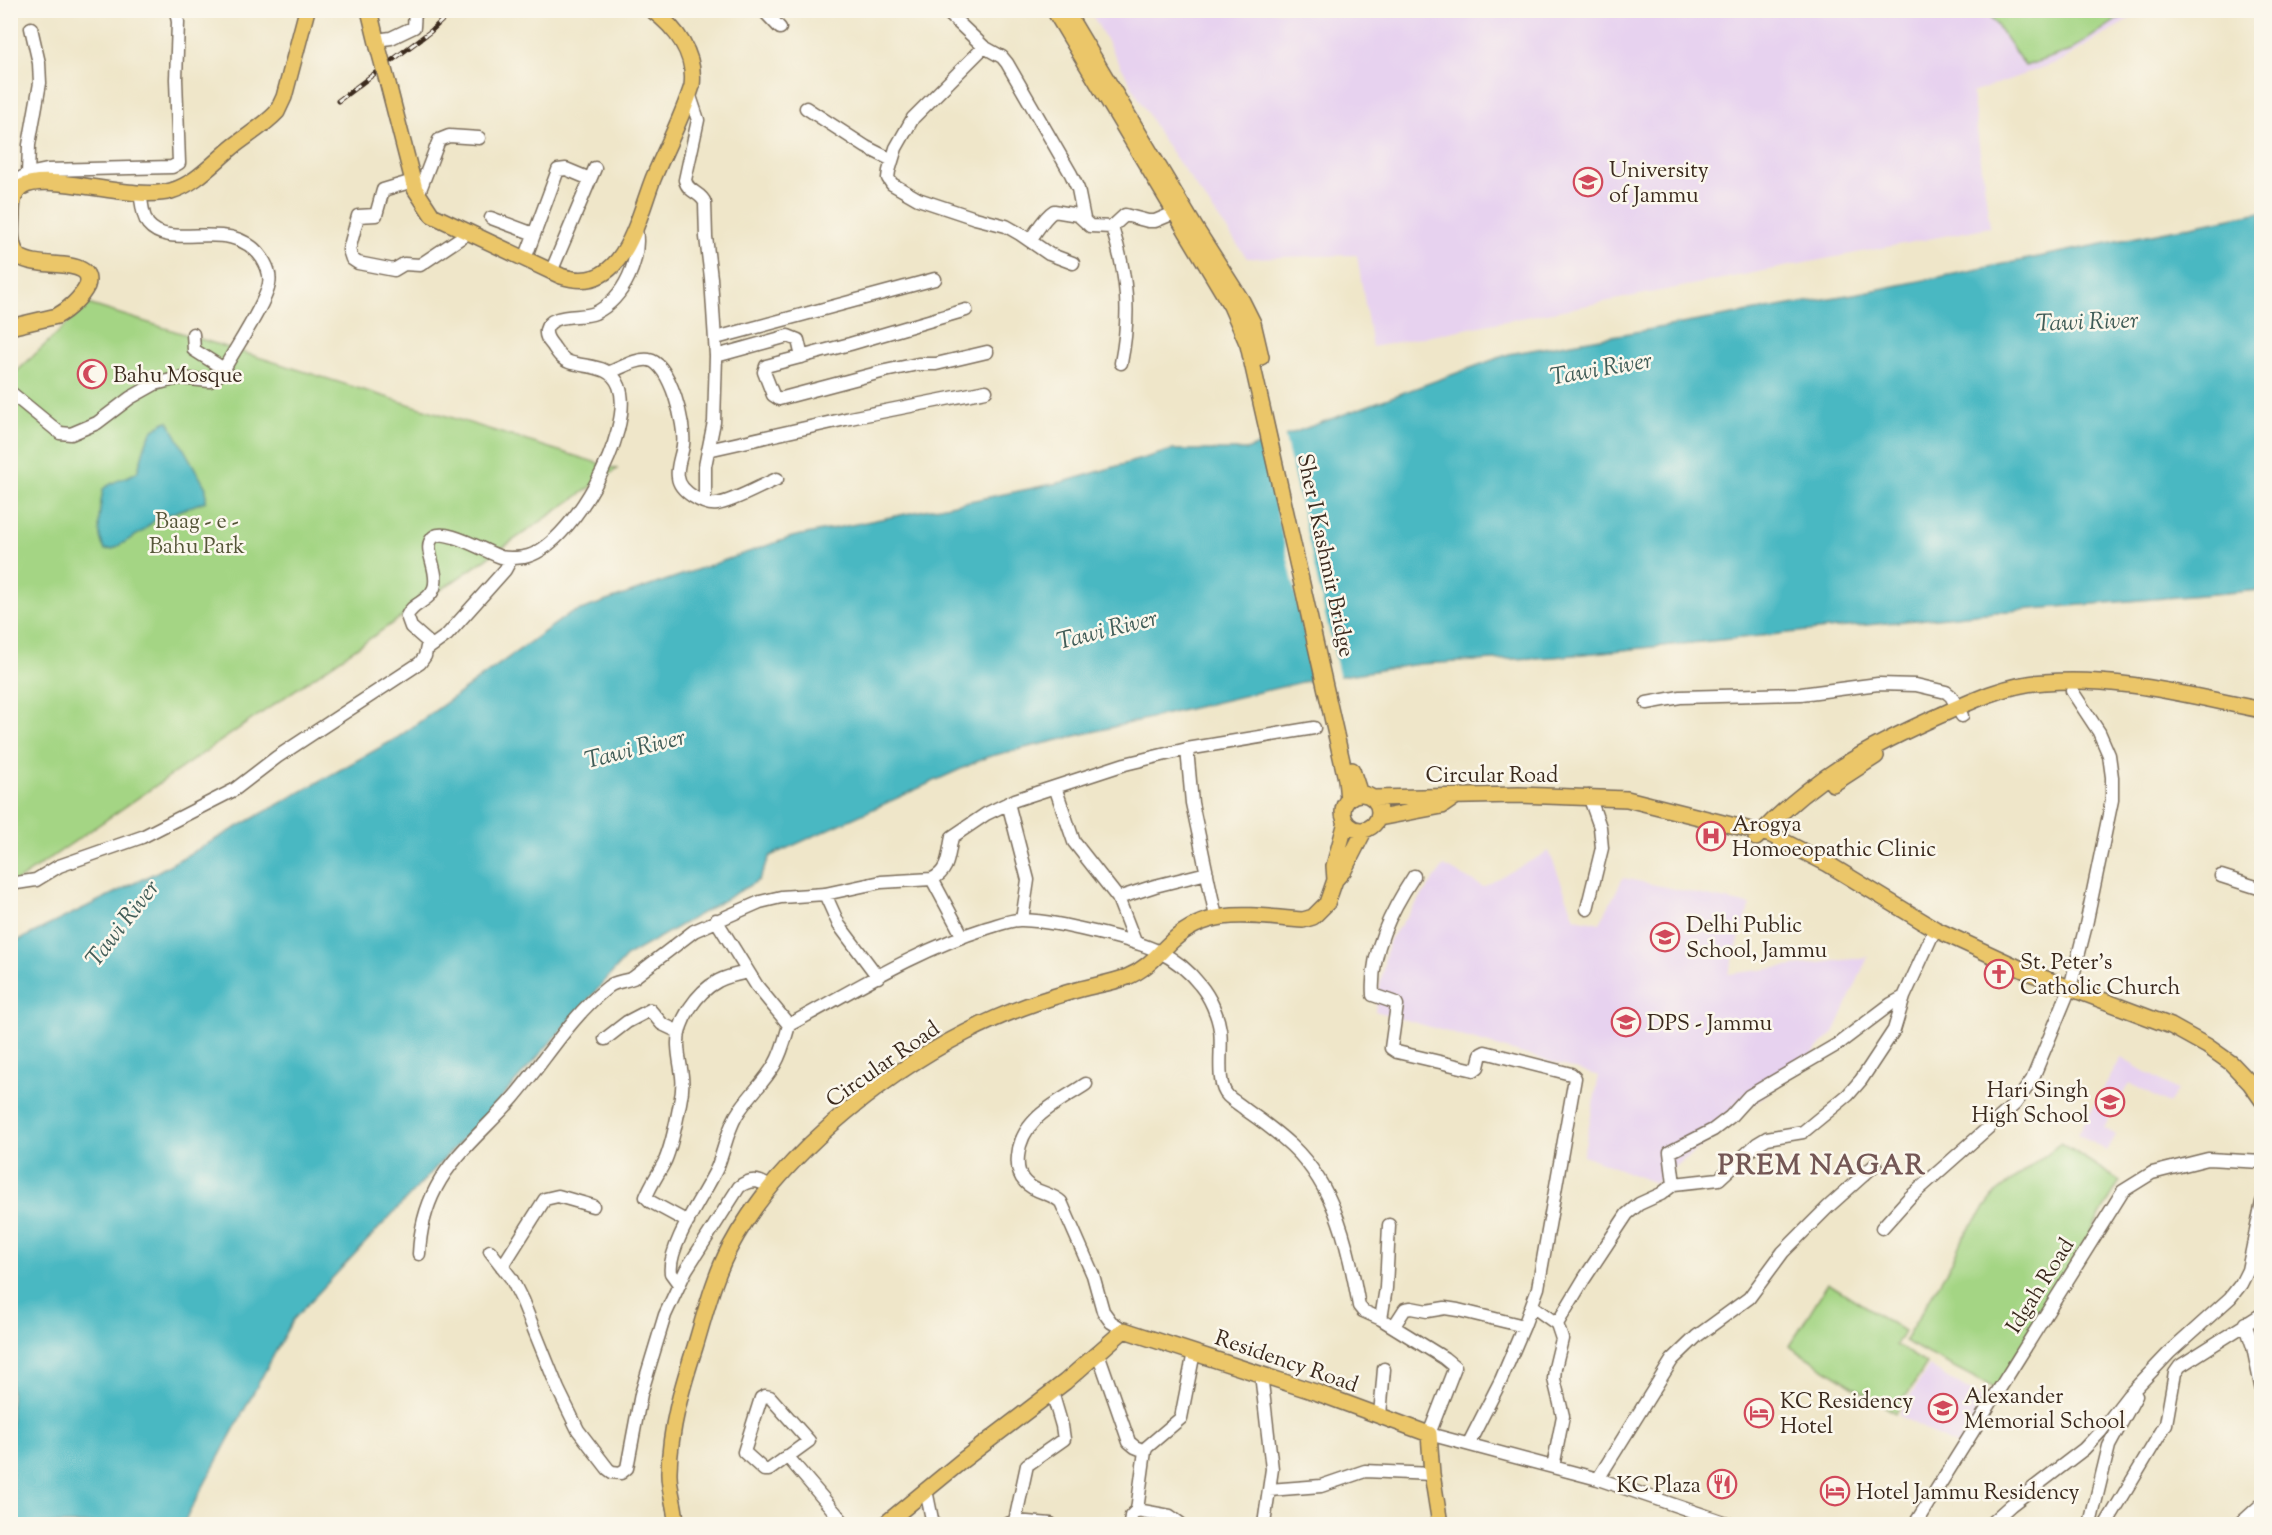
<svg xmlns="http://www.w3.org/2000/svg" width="2272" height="1535" font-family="'Sorts Mill Goudy',serif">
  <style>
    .built { fill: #e7d2ef }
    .green { fill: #a4d584; stroke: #708051; stroke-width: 1.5 }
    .water { fill: #49b8c2; stroke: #427170; stroke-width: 1.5 }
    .pier { fill: #efe6c9 }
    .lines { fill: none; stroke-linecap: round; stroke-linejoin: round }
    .minor-casing { stroke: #7a6c5a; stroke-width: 15 }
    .major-casing { stroke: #7a6c5a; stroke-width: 18 }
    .minor { stroke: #fff; stroke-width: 12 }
    .major { stroke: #ebc669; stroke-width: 15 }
    .rail-casing { stroke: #3b2a1e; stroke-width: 5 }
    .rail { stroke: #fbf7ec; stroke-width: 3; stroke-dasharray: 9; stroke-linecap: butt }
    .major-bridge-casing { stroke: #7a6c5a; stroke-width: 18; stroke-linecap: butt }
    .major-bridge { stroke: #ebc669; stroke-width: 15 }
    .labels { text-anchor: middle; stroke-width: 5; stroke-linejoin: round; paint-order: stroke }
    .poi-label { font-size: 22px; fill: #3b2a1e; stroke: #fbf7ec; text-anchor: start }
    .park-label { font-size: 22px; fill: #555538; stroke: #fbf7ec }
    .street-label { font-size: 22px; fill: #3b2a1e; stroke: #fbf7ec }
    .water-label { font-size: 24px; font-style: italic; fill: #405c57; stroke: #fbf7ec }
    .district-label { font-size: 28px; font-weight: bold; letter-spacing: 1.5px; fill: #745755; stroke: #fbf7ec }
  </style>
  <rect width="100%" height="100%" fill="#fbf7ec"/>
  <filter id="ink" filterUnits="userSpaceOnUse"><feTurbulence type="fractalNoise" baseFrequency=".0167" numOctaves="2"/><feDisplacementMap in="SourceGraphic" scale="12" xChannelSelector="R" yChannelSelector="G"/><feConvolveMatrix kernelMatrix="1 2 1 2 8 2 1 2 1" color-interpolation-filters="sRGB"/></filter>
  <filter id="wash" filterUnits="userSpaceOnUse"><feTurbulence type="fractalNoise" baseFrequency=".008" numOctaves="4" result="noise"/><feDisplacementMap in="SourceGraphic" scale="24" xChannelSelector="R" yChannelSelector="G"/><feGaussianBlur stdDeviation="1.35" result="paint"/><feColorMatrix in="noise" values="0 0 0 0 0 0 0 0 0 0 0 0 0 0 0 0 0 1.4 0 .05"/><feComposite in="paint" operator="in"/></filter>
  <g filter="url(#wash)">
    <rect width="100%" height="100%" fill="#efe6c9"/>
    <path class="built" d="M 1090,11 L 2143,11 L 2061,61 L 1972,93 L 1990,227 L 1372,347 L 1357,255 L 1247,258 L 1160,136 Z
      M 1549,851 L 1575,918 L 1600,923 L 1623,878 L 1750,905 L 1728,974 L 1868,957 L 1834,1033 L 1794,1072 L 1655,1183 L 1583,1155 L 1599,1076 L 1375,1011 L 1388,942 L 1444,866 L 1483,887 Z
      M 2121,1058 L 2177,1090 L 2168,1104 L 2129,1083 L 2104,1128 L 2116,1135 L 2107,1151 L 2078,1134 Z
      M 1929,1366 L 1988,1402 L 1961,1448 L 1898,1415 Z"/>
    <path class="green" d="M 1987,11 L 2130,11 L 2070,51 L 2025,66 Z
      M 88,304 L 617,469 L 11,885 L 11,377 Z
      M 2061,1143 L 2120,1181 L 1998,1390 L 1904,1341 L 1952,1262 L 1962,1239 L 1996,1193 Z
      M 1828,1283 L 1904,1331 L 1896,1345 L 1927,1364 L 1895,1413 L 1789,1346 Z"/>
    <path class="water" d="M 2261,212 L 2261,590 L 1985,613 L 1554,657 L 1419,664 L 1302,682 L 987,757 L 770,856 L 759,880 L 627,956 L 502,1097 L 292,1321 L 183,1524 L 11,1524 L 11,944 L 157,872 L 397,738 L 569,614 L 792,537 L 1063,482 L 1172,450 L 1246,450 L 1509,354 L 1865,292 Z
      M 168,421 L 206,488 L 206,501 L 156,519 L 142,532 L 113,549 L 105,550 C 95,533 100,508 103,489 C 114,480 125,479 137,472 C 145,453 144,428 168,421 Z"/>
    <path class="pier" d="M 1284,433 L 1340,679 L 1316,683 L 1261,441 Z"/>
  </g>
  <g filter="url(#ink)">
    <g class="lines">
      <g class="minor-casing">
        <path id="minor" d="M 763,10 L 780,28
          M 945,10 L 984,47 L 1002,57 L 1007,63 L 1071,174 L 1078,189 L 1084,219
          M 376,40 L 391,38 L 414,27 L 415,10
          M 984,47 L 913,118 L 896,148 L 889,171 L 888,178 L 892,184 L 918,199 L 975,218 L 1006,226 L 1020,234 L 1049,254 L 1073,263
          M 689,93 L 698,120 L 685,180 C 688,193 701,192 705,203 L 706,237 L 711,278 L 716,356 L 714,422 L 705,466 L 705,501
          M 806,108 L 866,147 L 892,160
          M 28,174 L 29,145 L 40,83 L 39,63 L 31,28
          M 413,181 L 383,190 L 376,215 L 358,216 L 349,250 L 352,259 L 358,263 L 394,270 L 404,264 L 420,265 L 468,233
          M 10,184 L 28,174 L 47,170 L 172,167 L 179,163 L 176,79 L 178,22 L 176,10
          M 418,195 L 439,140 L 449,136 L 479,138
          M 491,218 L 534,234
          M 1112,227 L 1125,215 L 1148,221 L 1155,221 L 1174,213
          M 1030,240 C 1037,231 1044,217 1054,211 L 1078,215 L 1090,226 L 1112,227 C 1127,275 1131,313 1121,363
          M 525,259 L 558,170 L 566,169 L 590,179
          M 551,272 L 595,168
          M 966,310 L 850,344 L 766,366 L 764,372 L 773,395 L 779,399 L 885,371 L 918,364 L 936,364 L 987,352
          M 193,334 L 194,350 L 224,369
          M 716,338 L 935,279
          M 716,356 L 788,336 L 798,340 L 802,357
          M 610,372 C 621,368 637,358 649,360 C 670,363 686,426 683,445 C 682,455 676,467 678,477 C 679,491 704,506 717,504 C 735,501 760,486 777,479
          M 10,392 L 60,433 L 71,434 L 97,423 L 130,398 L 155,384 L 179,378 L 210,381 L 219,375 L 224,369 C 235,349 266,303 269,284 C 271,274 267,266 262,258 C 231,214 172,253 148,224 C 142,216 142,202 140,193
          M 708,450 L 850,418 L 986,391
          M 429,648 L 447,635 L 505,570 L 511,559
          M 1647,703 L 1680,697 L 1801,694 L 1878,684 L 1916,685 L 1946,692 L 1951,696 L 1962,716
          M 1187,749 L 1192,803 L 1216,917
          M 1055,787 L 1074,842 L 1118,898 L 1135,942
          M 1008,803 L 1028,880 L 1022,920
          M 1414,876 C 1391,911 1370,952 1373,995 L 1396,1003 L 1397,1005 L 1391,1048 L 1397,1052 L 1474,1070 L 1478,1067 L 1481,1054 L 1485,1052 L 1571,1074 L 1575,1078 L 1538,1288 L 1524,1326 L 1501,1380 L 1469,1443
          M 2221,876 L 2262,889
          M 932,879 L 962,935
          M 10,884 L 36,880 L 59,866 L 142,837 L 234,790 L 277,757 L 420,663 L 425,656 L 428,642 L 411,627 L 407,616 C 412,603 429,602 434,588 C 440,572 424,551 431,540 C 440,523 487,553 501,557 C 509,559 516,558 524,557 C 570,549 636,430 619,386 C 611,364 586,368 569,362 C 561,359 557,352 553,346 C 549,341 545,337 546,330 C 550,312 582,319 595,313 C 625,298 641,259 636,229
          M 825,894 L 839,925 L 878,977
          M 1118,898 L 1155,886 L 1207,873
          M 1587,909 L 1602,848 L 1600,827 L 1589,796
          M 716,920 L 757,986 L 789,1025
          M 605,1039 L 627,1022 L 650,1010 L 662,1024 L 679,1032
          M 1086,1084 C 1058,1103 1021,1118 1018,1156 C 1017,1166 1018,1175 1025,1182 C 1035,1193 1050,1192 1061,1202 L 1093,1275 L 1103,1311 L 1111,1322 L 1124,1330
          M 1674,1184 L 1670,1152 L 1713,1130 L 1730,1117 L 1749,1096 L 1838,1044 L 1891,1004 L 1904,997
          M 688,1222 L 651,1202 L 646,1197 C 651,1184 659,1173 665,1161 C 673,1142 676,1123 680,1103 C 686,1076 679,1069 678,1045 C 677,1021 697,992 718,981 C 727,976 738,974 748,972
          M 1882,1228 L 1909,1198 L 2015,1104 L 2032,1080 L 2070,988 L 2086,925 L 2112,800 L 2112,777 L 2109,755 L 2099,732 L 2072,691
          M 490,1251 L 511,1278 L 522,1300 L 558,1389 L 578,1430 L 608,1469 L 612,1472 L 621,1473 L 627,1468 L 641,1394 L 665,1315 L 686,1270 L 739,1187 C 749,1179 759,1179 769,1187
          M 419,1254 C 420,1231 425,1209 436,1188 C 454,1153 487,1128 513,1098 C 545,1061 569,1018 608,987 C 615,981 624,982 633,978 L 694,931 L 760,902 L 781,897 L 825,894 L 881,882 L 932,879 C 950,871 948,853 952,837 L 986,814 L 1015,800 L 1125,764 L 1187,749 L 1314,728
          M 502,1267 L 545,1199 L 558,1196 L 593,1206
          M 679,1284 L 671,1273 C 667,1246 705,1194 717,1168 C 724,1151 727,1132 736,1116 C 747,1097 764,1083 775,1064 C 782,1052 785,1039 789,1025 C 854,990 917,950 987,928 C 998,925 1011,919 1022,920 C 1051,921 1080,929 1107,935 C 1145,944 1175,953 1200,985 C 1210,997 1218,1015 1220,1030 C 1223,1048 1215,1083 1228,1096 C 1233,1101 1241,1105 1246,1110 C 1262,1121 1278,1133 1292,1146 C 1336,1188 1349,1249 1359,1306 L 1363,1311 L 1381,1319 L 1386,1288 L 1389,1225
          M 1532,1306 L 1557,1324 L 1562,1339 L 1555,1368 L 1554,1379 L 1563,1416 L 1553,1467
          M 1381,1319 L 1444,1358 L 1455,1367 L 1429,1434 L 1598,1479 L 1730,1524
          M 2245,1323 L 2253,1347 L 2262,1391
          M 1557,1324 L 1584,1279 L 1627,1214 L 1639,1204 L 1661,1194 L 1674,1184 L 1719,1179 L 1757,1144 L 1767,1138 L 1803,1132 L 1848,1095 L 1861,1080 L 1894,1030 L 1904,997 L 1935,929
          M 1394,1326 L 1405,1309 L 1411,1308 L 1427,1311 L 1445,1308 L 1458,1310 L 1524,1326
          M 1098,1353 L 1129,1442 L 1135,1447 L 1145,1451
          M 1261,1374 L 1272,1469 L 1264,1524
          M 765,1396 L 770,1397 L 809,1441 L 769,1470 L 764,1470 L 744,1452 L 761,1398 Z
          M 1380,1415 L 1384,1369
          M 787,1456 L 845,1524
          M 1598,1479 L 1672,1360 L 1697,1336 L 1749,1298 L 1783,1252 L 1828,1207 L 1876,1164
          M 926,1490 L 933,1524
          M 1269,1490 L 1321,1486 L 1365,1471 L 1432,1474
          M 1137,1510 L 1170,1516 L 1181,1524
          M 1015,1521 L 1027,1465 L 1064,1439 L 1062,1426 L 1052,1392
          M 1008,1524 L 1015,1521 L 1051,1524
          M 1130,1524 L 1131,1516 L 1137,1510 L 1145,1451 L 1147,1447 L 1181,1418 L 1194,1352
          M 1915,1524 L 2123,1191 L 2152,1173 L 2208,1159 L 2262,1162
          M 1990,1524 L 2011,1505 L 2084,1449 L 2100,1432 L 2128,1396 L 2169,1353 L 2230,1298 L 2241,1284 L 2248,1270 L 2262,1202
          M 2090,1524 L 2109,1446 L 2136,1396
          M 2106,1524 L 2166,1424 L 2175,1373 L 2180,1366 L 2262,1314
          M 2240,1524 L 2262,1504"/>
      </g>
      <g class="major-casing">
        <path id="major" d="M 369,10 L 378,47
          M 1054,10 L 1231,306 L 1248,345 L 1346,779 L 1348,800
          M 1070,18 L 1196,229 L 1242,301 L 1253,323 L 1261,357
          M 388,84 L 415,189 L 432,215 L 561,276 C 623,297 637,220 653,179 C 666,148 682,118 692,86 C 696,54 676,28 652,10
          M 10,327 L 57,316 C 68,310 81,298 87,286 C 89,280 88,273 82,270 C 68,261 36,268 18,256 C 10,245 11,230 12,216 C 12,206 12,194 22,187 C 48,171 132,202 171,191 C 196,184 214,162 234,146 C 248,135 265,125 277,112 L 284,97 L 307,10
          M 1352,770 L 1360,794
          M 1833,784 L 1876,756
          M1343 812a18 18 0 1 1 36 0a18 18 0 1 1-36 0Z
          M 1373,798 L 1519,795 L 1627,799 L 1771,835 L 1828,864 L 1935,929 L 2030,973 L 2171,1026 L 2207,1046 L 2231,1063 L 2250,1083 L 2262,1100
          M 1379,818 L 1442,806 L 1455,797
          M 1756,838 C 1811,779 1868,747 1941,715 C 1974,700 2008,684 2045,682 C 2119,676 2190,696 2262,710
          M 1335,880 L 1344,870 L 1364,831
          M 676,1524 C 676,1506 668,1489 669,1471 C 670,1428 682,1387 695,1347 C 705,1314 713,1280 729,1249 C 775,1161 877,1078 965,1033 C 998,1016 1034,1002 1070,992 C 1088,986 1109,984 1127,977 C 1147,969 1157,955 1172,941 C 1211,905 1255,917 1303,920 L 1313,917 L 1327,903 L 1335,880 L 1334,866 L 1346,822
          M 885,1524 L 963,1460 L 1065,1382 L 1124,1330 L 1318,1393 L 1429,1434 L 1432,1474 L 1440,1524"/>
      </g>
      <use href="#minor" class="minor"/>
      <use href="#major" class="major"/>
      <g class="rail-casing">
        <path id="rail" d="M 338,101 L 431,31 L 453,10"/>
      </g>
      <use href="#rail" class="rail"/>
      <g class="major-bridge-casing">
        <path id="major-bridge" d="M 378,47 L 388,84"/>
      </g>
      <use href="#major-bridge" class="major-bridge"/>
    </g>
  </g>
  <defs>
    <g id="university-ring" transform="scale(1.5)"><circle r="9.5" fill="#fbf7ec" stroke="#d1495b" stroke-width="1.5"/><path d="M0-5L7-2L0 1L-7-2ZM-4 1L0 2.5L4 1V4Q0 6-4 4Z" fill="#d1495b"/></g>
    <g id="mosque-ring" transform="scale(1.5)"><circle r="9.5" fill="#fbf7ec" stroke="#d1495b" stroke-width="1.5"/><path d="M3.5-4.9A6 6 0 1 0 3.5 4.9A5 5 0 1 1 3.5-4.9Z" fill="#d1495b"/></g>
    <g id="hospital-ring" transform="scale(1.5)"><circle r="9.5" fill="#fbf7ec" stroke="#d1495b" stroke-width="1.5"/><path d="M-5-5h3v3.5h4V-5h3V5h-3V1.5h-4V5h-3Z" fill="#d1495b"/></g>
    <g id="school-ring" transform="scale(1.5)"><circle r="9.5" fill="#fbf7ec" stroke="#d1495b" stroke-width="1.5"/><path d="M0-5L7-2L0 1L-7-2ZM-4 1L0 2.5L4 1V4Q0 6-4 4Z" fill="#d1495b"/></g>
    <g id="church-ring" transform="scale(1.5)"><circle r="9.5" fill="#fbf7ec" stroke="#d1495b" stroke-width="1.5"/><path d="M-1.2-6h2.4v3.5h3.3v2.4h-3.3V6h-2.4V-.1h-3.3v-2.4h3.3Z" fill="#d1495b"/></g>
    <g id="hotel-ring" transform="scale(1.5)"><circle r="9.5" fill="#fbf7ec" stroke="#d1495b" stroke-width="1.5"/><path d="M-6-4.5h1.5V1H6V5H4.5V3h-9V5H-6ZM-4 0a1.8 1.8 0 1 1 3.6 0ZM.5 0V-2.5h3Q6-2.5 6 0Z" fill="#d1495b"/></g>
    <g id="restaurant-ring" transform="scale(1.5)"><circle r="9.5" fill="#fbf7ec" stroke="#d1495b" stroke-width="1.5"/><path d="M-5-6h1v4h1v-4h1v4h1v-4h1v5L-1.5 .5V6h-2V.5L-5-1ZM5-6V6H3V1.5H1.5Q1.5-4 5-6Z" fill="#d1495b"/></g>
  </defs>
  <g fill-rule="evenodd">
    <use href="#university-ring" x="1588" y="182"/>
    <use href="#mosque-ring" x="92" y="374"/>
    <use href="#hospital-ring" x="1711" y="836"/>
    <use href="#school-ring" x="1665" y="937"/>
    <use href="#church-ring" x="1999" y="974"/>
    <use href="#university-ring" x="1626" y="1022"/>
    <use href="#school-ring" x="2110" y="1102"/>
    <use href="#school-ring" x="1943" y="1408"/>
    <use href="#hotel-ring" x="1759" y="1413"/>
    <use href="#restaurant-ring" x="1722" y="1484"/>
    <use href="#hotel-ring" x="1835" y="1491"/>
  </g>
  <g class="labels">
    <g class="poi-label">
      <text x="1609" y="177">University<tspan x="1609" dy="25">of Jammu</tspan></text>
      <text x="113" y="382">Bahu Mosque</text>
      <text x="1732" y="831">Arogya<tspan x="1732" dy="25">Homoeopathic Clinic</tspan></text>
      <text x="1686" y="932">Delhi Public<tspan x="1686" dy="25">School, Jammu</tspan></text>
      <text x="2020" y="969">St. Peter's<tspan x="2020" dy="25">Catholic Church</tspan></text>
      <text x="1647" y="1030">DPS - Jammu</text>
      <text x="2089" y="1097" text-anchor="end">Hari Singh<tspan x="2089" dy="25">High School</tspan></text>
      <text x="1964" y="1403">Alexander<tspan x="1964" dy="25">Memorial School</tspan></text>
      <text x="1780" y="1408">KC Residency<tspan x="1780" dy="25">Hotel</tspan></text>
      <text x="1701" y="1492" text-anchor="end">KC Plaza</text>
      <text x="1856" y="1499">Hotel Jammu Residency</text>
    </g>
    <g class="park-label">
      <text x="197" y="528">Baag - e -<tspan x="197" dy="25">Bahu Park</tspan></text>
    </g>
    <g class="street-label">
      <text transform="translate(1327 555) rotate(78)" y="8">Sher I Kashmir Bridge</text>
      <text x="1492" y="782">Circular Road</text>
      <text transform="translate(882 1063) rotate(-35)" y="8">Circular Road</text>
      <text transform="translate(2039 1285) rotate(-58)" y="8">Idgah Road</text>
      <text transform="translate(1287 1360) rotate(19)" y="8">Residency Road</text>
    </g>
    <g class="water-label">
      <text transform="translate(2087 321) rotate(-2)" y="8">Tawi River</text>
      <text transform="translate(1601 368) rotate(-10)" y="8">Tawi River</text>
      <text transform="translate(1107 629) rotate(-14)" y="8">Tawi River</text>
      <text transform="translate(635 748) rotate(-14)" y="8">Tawi River</text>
      <text transform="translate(122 923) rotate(-52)" y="8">Tawi River</text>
    </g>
    <g class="district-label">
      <text x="1822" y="1174">PREM NAGAR</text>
    </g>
  </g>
  <rect width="2272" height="1535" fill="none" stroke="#fbf7ec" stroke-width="36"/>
</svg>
